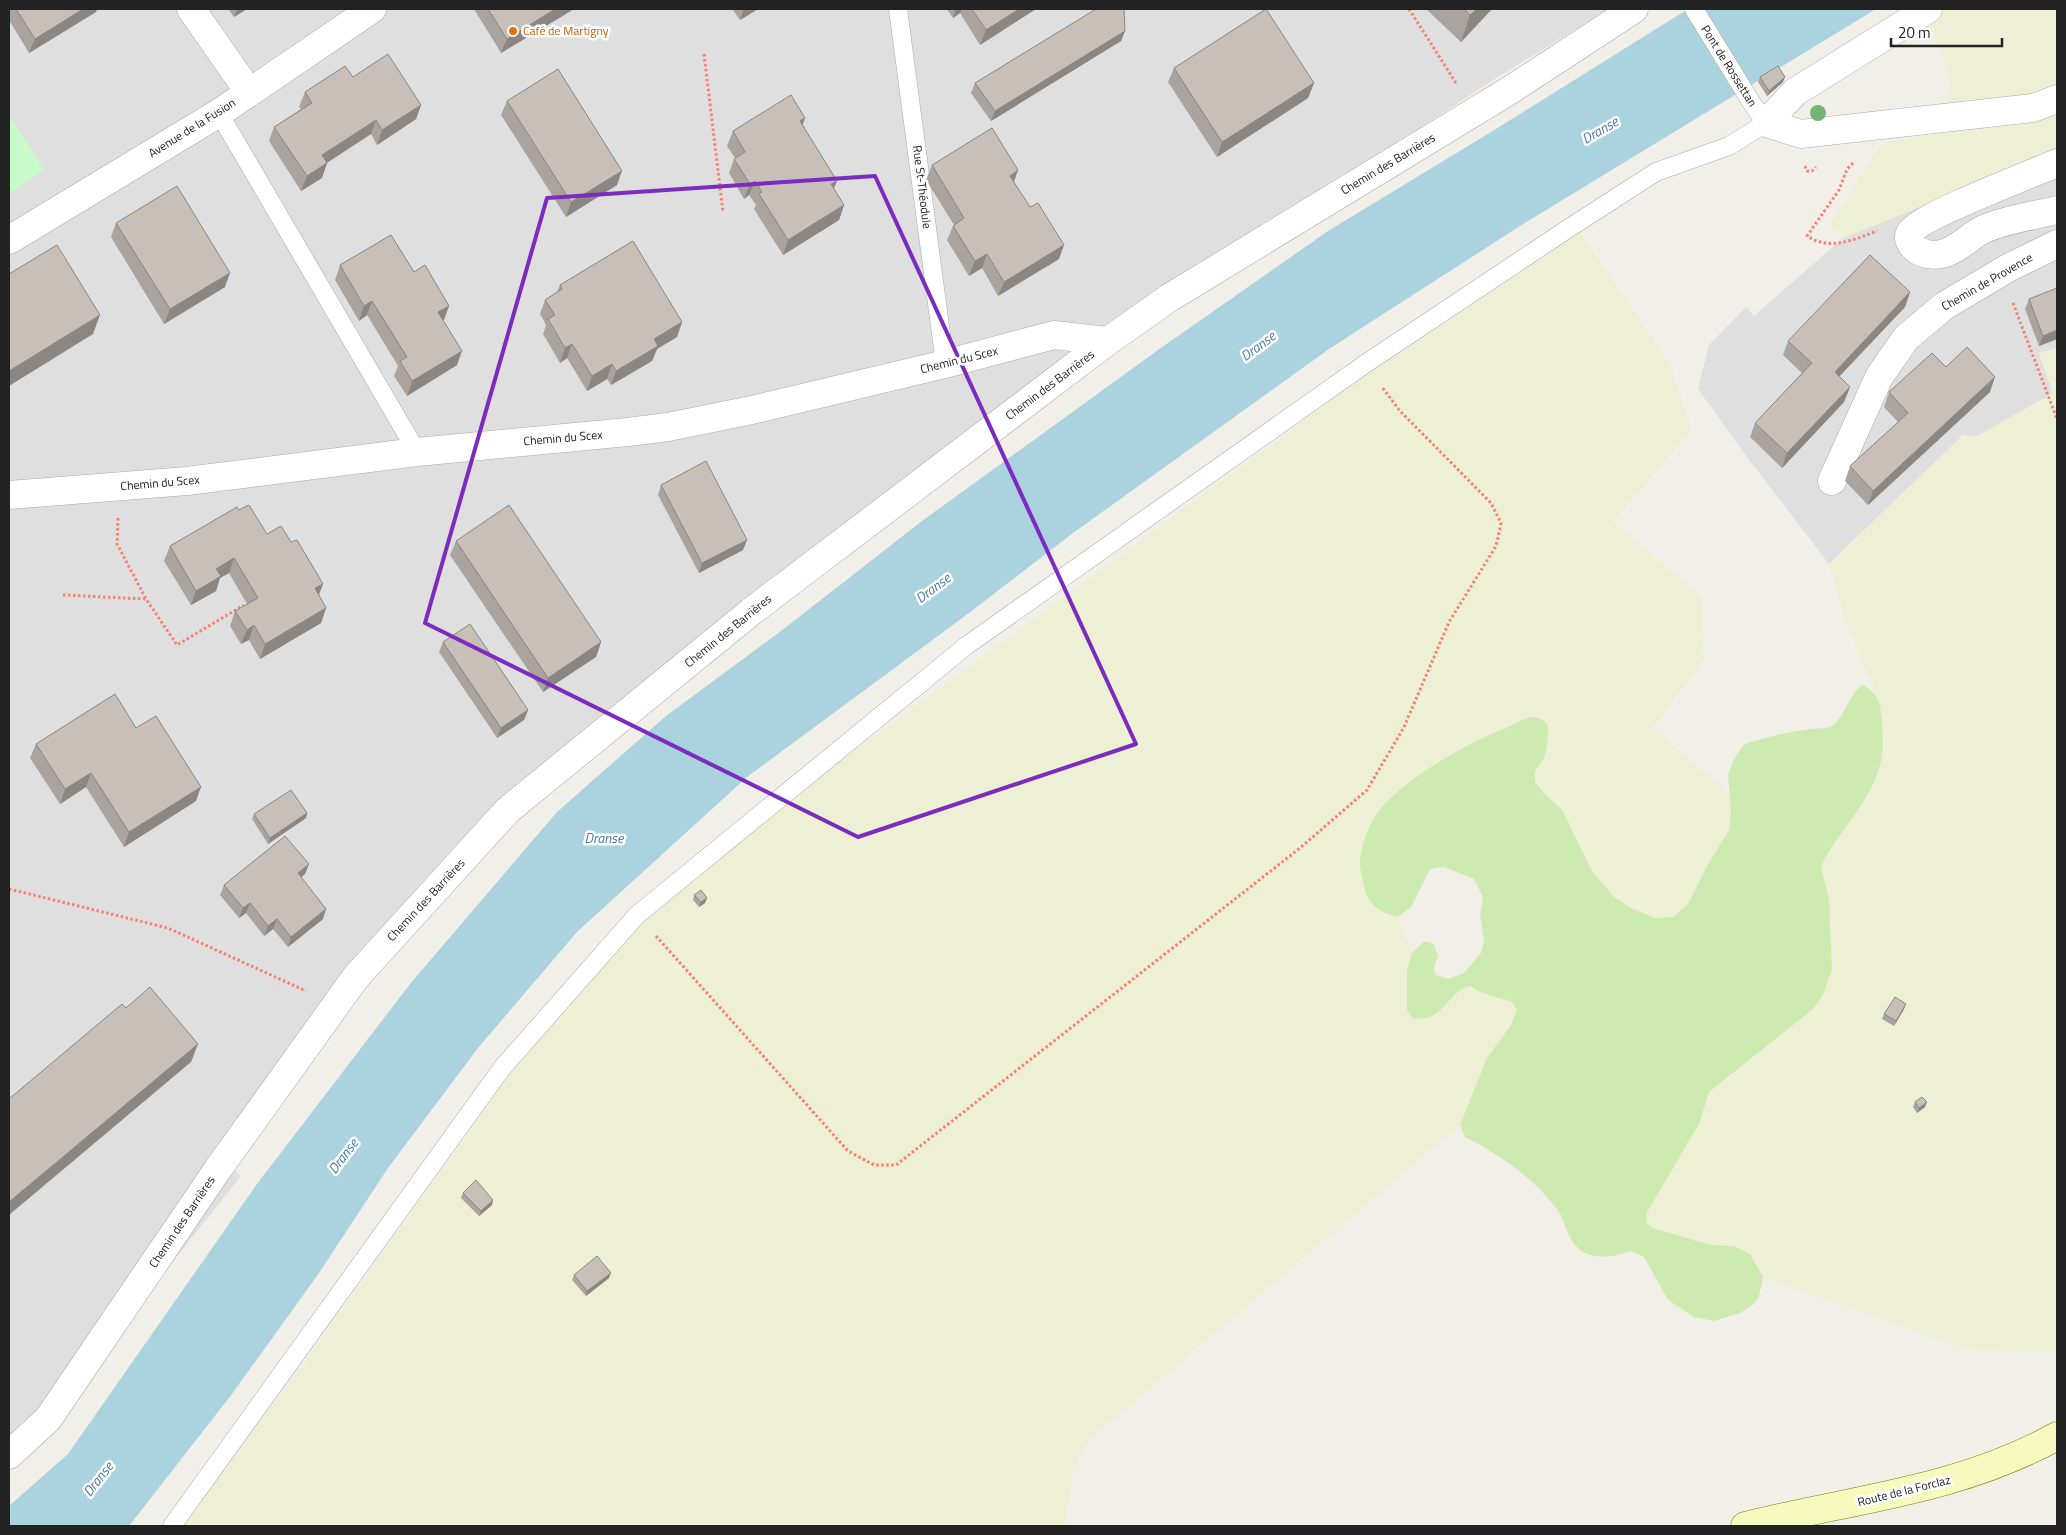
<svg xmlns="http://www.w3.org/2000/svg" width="2066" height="1535" font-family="'Titillium Web',sans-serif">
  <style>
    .residential { fill: #e0dfdf }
    .farmland { fill: #eef0d5 }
    .grass { fill: #cdebb0 }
    .park { fill: #c8facc }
    .water { fill: #aad3df }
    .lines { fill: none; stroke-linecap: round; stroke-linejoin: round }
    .lane-casing { stroke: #a9a9a9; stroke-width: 19 }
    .street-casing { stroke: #a9a9a9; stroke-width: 29 }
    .secondary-casing { stroke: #707d05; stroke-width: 29 }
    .path { stroke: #fa8072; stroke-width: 3; stroke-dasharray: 2.5 2.5; stroke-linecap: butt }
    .lane { stroke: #fff; stroke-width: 18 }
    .street { stroke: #fff; stroke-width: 28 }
    .secondary { stroke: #f7fabf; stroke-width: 28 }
    .tree { fill: #74b475 }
    .wall { fill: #aba49e }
    .shaded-wall { fill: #8b8681 }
    .building { fill: #c7bfb8; stroke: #8b8681 }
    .marked { fill: none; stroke: #7b2cbf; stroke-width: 4; stroke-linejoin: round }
    .food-dot { fill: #e8710a; stroke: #fff; stroke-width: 2 }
    .labels { text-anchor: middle; stroke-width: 5; stroke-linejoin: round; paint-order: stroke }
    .food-label { font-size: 12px; fill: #c56008; stroke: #fff; text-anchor: start }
    .street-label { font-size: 12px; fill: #222; stroke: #fff }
    .water-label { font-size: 14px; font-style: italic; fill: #4a7aab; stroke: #fff }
  </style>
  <rect width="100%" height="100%" fill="#f2efe9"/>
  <path class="residential" d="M 9,9 L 1609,9 L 1501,75 L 1133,315 L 573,744 L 219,1154 L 241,1176 L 48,1419 L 9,1454 Z
    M 2057,148 L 2057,348 L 2039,353 L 2053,393 L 1976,437 L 1963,435 L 1829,564 L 1750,461 L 1698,389 L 1709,345 L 1746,307 L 1754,316 L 1843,238 L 2045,156 Z"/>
  <path class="farmland" d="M 1947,9 L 2057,9 L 2057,148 L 2045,156 L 1843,238 L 1829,226 L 1881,144 L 1935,133 L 1951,84 L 1929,18 Z
    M 1578,229 L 1670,364 L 1692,430 L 1613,522 L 1701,596 L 1704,660 L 1653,727 L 1730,794 L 1731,813 L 1729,830 L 1708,864 L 1688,904 L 1680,913 L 1673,917 L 1655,918 L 1631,908 L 1613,896 L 1600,882 L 1592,871 L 1562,810 L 1544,793 L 1535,782 L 1531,717 L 1492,733 L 1426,770 L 1369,827 L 1360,861 L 1364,886 L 1385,914 L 1398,917 L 1412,953 L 1407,970 L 1407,1010 L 1412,1018 L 1443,1009 L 1459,988 L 1470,985 L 1480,992 L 1512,1002 L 1517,1011 L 1511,1025 L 1487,1058 L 1460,1125 L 1089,1440 L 1073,1468 L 1065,1526 L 181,1526 L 287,1387 L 540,1033 L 635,930 L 818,778 L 1363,377 Z
    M 2057,348 L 2057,1352 L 1966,1349 L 1763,1277 L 1750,1254 L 1734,1246 L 1711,1245 L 1653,1228 L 1647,1223 L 1646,1214 L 1699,1124 L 1709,1092 L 1721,1084 L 1812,1010 L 1830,930 L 1829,899 L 1821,868 L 1837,840 L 1868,794 L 1881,762 L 1880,703 L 1844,616 L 1829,564 L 1963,435 L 1976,437 L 2053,393 L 2039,353 Z"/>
  <path class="grass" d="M 1863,685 C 1881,696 1880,704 1882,723 C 1883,735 1884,750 1881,761 C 1873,800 1837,832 1821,867 L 1829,899 L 1832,970 L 1822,997 L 1812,1010 L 1709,1092 L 1699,1124 L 1646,1214 L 1647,1223 L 1653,1228 L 1711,1245 L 1734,1246 L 1750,1254 L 1763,1277 L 1759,1296 L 1755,1303 L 1740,1313 L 1714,1321 L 1694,1317 L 1668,1300 L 1644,1257 L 1630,1251 C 1614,1257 1592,1261 1578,1248 C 1566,1237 1566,1220 1556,1208 C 1532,1177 1500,1155 1465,1137 L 1460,1125 L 1487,1058 L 1511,1025 L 1517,1010 L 1512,1002 L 1480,992 L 1470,986 C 1446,992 1444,1024 1412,1018 L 1407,1010 L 1407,970 L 1412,953 L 1424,941 L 1434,944 L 1438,956 L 1434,968 L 1436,975 L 1448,979 L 1464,973 L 1481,953 L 1484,941 L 1480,914 L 1483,897 L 1474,879 L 1444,867 L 1430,869 L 1411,907 L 1398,917 C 1379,913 1366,903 1363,882 C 1362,875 1359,867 1360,860 C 1362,842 1370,821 1382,807 C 1411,774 1470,742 1510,726 C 1517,723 1525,718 1532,717 C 1539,717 1544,720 1548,725 C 1548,742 1548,758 1535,771 L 1535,782 L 1544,793 L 1562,810 L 1592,871 L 1613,896 L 1631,908 L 1655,918 L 1673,917 L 1688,904 L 1708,864 L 1729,830 L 1731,813 L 1728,775 L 1733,761 L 1743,745 C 1765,737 1788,732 1811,729 C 1817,728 1825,729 1830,727 C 1845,719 1848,694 1863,685 Z"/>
  <path class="park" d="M 9,115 L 44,170 L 9,194 Z"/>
  <path class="water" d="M 1688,9 L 1876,9 L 1520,226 L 1329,349 L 1073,533 L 969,613 L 747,777 L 577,932 L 478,1048 L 388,1168 L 319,1273 L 232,1394 L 129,1526 L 9,1526 L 9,1506 L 68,1454 L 257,1184 L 410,984 L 557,812 L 666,716 L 781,631 L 922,521 L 1158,350 L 1328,231 L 1491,132 Z"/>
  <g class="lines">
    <g class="lane-casing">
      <path id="lane" d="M 898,9 L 945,364
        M 219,113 L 417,452
        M 172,1526 L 502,1068 L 637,915 L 966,646 L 1365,364 L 1569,228 L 1656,172 L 1729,146 L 1766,123 L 1751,102 L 1694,9"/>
    </g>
    <g class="street-casing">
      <path id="street" d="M 191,9 L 249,92
        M 1928,9 L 1795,92 L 1766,123 L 1801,134 L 2033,108 L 2057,99
        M 2057,163 C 2034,173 1918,217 1910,233 C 1907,239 1911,245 1916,249 C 1922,254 1933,256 1941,254 C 1957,251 1969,236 1984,229 C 2007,219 2033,216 2057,210
        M 9,240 L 219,113 L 372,9
        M 1832,481 L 1879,377 L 1906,338 L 1944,306 L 2008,268 L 2057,244
        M 9,495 L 187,481 L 417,452 L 628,432 L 668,427 L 752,410 L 945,364 L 1054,335 L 1108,341
        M 9,1455 L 48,1419 L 218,1169 L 356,977 L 508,810 L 752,611 L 1108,341 L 1169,298 L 1512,89 L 1634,9"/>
    </g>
    <g class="secondary-casing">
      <path id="secondary" d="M 1745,1526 C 1852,1499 1958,1491 2057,1436"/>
    </g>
    <path class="path" d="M 1409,9 L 1456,83
      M 704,54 L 723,212
      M 1853,163 L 1847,169 L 1839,190 L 1807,236 C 1830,251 1853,240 1877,231
      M 1805,166 L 1807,171 L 1812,171 L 1816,167
      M 2013,303 L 2057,419
      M 118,518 L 117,544 L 146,599 L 177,645 L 244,605
      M 63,595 L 146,599
      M 9,889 L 168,928 L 306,991
      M 656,936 L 848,1151 L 874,1165 L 896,1165 L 1300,848 L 1367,790 L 1404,727 L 1449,622 L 1496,546 L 1501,523 L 1491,503 L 1400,411 L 1382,387"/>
    <use href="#lane" class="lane"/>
    <use href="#street" class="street"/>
    <use href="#secondary" class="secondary"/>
  </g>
  <circle class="tree" cx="1818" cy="113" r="8"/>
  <path class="wall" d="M 9,9 L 97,9 L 96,12 L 29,53 L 9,20 Z
    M 228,9 L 247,9 L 234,17 Z
    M 474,9 L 574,9 L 501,53 Z
    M 732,9 L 758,9 L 740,20 Z
    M 947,9 L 1036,9 L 980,45 L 960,13 L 953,18 Z
    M 1426,9 L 1492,9 L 1461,42 Z
    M 1125,31 L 1121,41 L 991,121 L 971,93 L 975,83 Z
    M 1174,68 L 1314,83 L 1308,98 L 1217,157 L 1168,82 Z
    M 353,77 L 421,105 L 416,119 L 377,145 L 371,134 L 327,163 L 322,178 L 301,191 L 269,141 L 274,127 L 301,109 L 299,107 L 305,92 Z
    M 1760,77 L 1783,82 L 1767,96 L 1758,82 Z
    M 507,101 L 617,185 L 566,217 L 501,115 Z
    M 803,125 L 834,188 L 844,205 L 839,220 L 783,255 L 754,209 L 756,205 L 749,195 L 744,199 L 729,173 L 734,159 L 735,158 L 727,146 L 733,131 Z
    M 932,165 L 1014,182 L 1059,259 L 998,296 L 982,268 L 969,276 L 947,240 L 953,226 L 954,225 L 926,180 Z
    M 116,223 L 225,287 L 164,324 L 111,237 Z
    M 340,265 L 449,306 L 443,321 L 457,365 L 407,396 L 394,376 L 398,366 L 367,315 L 359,321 L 335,280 Z
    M 560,285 L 682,322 L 677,337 L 657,349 L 652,361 L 611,385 L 607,379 L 587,391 L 567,358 L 560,363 L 543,334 L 546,325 L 540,314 L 545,300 L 557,292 Z
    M 1910,292 L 1905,307 L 1839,377 L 1850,387 L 1844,402 L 1782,468 L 1750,437 L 1755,423 L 1802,373 L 1783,355 L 1788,341 Z
    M 2029,299 L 2057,339 L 2039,346 L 2025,309 Z
    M 1946,367 L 1990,392 L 1868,505 L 1845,481 L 1850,466 L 1898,422 L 1884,407 L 1889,392 Z
    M 661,485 L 743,550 L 699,573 L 658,495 Z
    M 239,510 L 267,534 L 291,542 L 323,584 L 319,595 L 326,608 L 321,623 L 260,659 L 249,640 L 241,644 L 230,626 L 235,611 L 247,604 L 229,573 L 220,578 L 216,591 L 191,605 L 164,561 L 170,546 Z
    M 456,541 L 601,642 L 596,657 L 543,692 L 450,555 Z
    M 443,642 L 528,710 L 524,720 L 497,738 L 439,652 Z
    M 136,728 L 196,801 L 124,847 L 86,787 L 60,804 L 30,758 L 36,744 Z
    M 307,813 L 306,818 L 268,844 L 252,819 L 254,814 Z
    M 305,874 L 301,878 L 323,919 L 288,947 L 273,929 L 264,936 L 246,913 L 239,918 L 220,895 L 224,885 Z
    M 694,895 L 707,898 L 705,903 L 699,907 L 693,900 Z
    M 1904,1009 L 1894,1026 L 1882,1019 L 1884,1014 Z
    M 1915,1102 L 1925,1107 L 1917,1113 L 1913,1107 Z
    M 463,1193 L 492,1205 L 479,1216 L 461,1198 Z
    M 574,1275 L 609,1278 L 586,1296 L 572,1280 Z"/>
  <path class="shaded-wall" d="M 83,9 L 97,9 L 96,12 L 29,53 L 35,39 Z
    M 237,9 L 247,9 L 234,17 Z
    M 555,9 L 574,9 L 501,53 L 507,39 Z
    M 744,9 L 758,9 L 740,20 Z
    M 956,9 L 962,9 L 960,13 L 953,18 Z
    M 1019,9 L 1036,9 L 980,45 L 986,30 Z
    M 1477,9 L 1492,9 L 1461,42 L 1470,15 Z
    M 1125,31 L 1121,41 L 991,121 L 995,111 Z
    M 1785,77 L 1783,82 L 1767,96 L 1769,91 Z
    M 1314,83 L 1308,98 L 1217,157 L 1222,142 Z
    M 421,105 L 416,119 L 377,145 L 382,130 Z
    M 805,118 L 800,133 L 800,121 Z
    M 376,120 L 371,134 L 317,169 L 322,155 Z
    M 327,163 L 322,178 L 301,191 L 307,176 Z
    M 1018,170 L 1013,185 L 1010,176 Z
    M 622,171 L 617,185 L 566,217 L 571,202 Z
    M 755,181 L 749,195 L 744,199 L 750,184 Z
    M 837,181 L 831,195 L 831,184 Z
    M 844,205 L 839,220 L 783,255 L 788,240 Z
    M 1064,245 L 1059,259 L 998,296 L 1004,282 Z
    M 987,254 L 982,268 L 969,276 L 975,261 Z
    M 230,273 L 225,287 L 164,324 L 170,309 Z
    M 1910,292 L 1905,307 L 1829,387 L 1835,372 Z
    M 372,301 L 367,315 L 359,321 L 364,306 Z
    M 449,306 L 444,320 L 433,327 L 438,312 Z
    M 100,315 L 93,334 L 9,386 L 9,371 Z
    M 682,322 L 677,337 L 657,349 L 652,361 L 611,385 L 616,371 L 654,339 Z
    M 2057,330 L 2057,339 L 2039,346 L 2043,336 Z
    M 572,344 L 567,358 L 560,363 L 565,348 Z
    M 462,351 L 457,365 L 407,396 L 412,381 Z
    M 612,364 L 607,379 L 587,391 L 592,376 Z
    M 1995,377 L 1990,392 L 1868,505 L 1873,491 Z
    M 1850,387 L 1844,402 L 1782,468 L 1787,453 Z
    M 747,540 L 743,550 L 699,573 L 702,563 Z
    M 234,558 L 229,573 L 220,578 L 216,591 L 191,605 L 196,591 L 216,569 Z
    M 323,584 L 317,598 L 315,588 Z
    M 326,608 L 321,623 L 260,659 L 265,644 Z
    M 254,625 L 249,640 L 241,644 L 247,630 Z
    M 601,642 L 596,657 L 543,692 L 548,678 Z
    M 528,710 L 524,720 L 497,738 L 501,728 Z
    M 91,773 L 86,787 L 60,804 L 65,789 Z
    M 201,787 L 196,801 L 124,847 L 129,832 Z
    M 307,813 L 306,818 L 268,844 L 270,838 Z
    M 309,864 L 305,874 L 294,883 L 298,873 Z
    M 707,898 L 705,903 L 699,907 L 701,902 Z
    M 250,903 L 246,913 L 239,918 L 243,908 Z
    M 326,909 L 323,919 L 288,947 L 291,937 Z
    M 277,919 L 273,929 L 264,936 L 268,926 Z
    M 1906,1004 L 1904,1009 L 1894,1026 L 1896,1021 Z
    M 198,1044 L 191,1062 L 9,1215 L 9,1202 Z
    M 1927,1102 L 1925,1107 L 1917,1113 L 1919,1108 Z
    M 493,1200 L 492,1205 L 479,1216 L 481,1211 Z
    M 611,1273 L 609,1278 L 586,1296 L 587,1291 Z"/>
  <path class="building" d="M 16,9 L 83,9 L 35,39 Z
    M 488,9 L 555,9 L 507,39 Z
    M 972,9 L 1019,9 L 986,30 Z
    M 1096,9 L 1124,9 L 1125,31 L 995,111 L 975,83 Z
    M 1266,9 L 1314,83 L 1222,142 L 1174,68 Z
    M 1464,9 L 1477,9 L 1470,15 Z
    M 388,54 L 421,105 L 382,130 L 376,120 L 322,155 L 327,163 L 307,176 L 274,127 L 312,103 L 305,92 L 345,66 L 353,77 Z
    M 1778,66 L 1785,77 L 1769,91 L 1760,77 Z
    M 558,69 L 622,171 L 571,202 L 507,101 Z
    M 791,95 L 805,118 L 800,121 L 837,181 L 831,184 L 844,205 L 788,240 L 759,194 L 762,192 L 755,181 L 750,184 L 734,159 L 745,152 L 733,131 Z
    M 992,128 L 1018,170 L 1010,176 L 1030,207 L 1038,203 L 1064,245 L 1004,282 L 987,254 L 975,261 L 953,226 L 964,218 L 932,165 Z
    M 177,186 L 230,273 L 170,309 L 116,223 Z
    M 391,235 L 414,272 L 425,265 L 449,306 L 438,312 L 462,351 L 412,381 L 400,361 L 407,357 L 372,301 L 364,306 L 340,265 Z
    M 633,241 L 682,322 L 654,339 L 658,346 L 616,371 L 612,364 L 592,376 L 572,344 L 565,348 L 548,319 L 555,315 L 545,300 L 562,289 L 560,285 Z
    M 57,245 L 100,315 L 9,371 L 9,274 Z
    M 1870,255 L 1910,292 L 1835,372 L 1850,387 L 1787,453 L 1755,423 L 1812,363 L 1788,341 Z
    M 2057,288 L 2057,330 L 2043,336 L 2029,299 Z
    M 1967,347 L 1995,377 L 1873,491 L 1850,466 L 1908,413 L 1889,392 L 1932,353 L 1946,367 Z
    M 706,461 L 747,540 L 702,563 L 661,485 Z
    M 249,505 L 267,534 L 281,526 L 291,542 L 297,540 L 323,584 L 315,588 L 326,608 L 265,644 L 254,625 L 247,630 L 235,611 L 258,598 L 234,558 L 216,569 L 221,576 L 196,591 L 170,546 L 237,507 L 239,510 Z
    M 509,505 L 601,642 L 548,678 L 456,541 Z
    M 470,624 L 528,710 L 501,728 L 443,642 Z
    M 115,694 L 136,728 L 156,716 L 201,787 L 129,832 L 91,773 L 65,789 L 36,744 Z
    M 291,790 L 307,813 L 270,838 L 254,814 Z
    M 285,836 L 309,864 L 298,873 L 326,909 L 291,937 L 277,919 L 268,926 L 250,903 L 243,908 L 224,885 Z
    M 701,890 L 707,898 L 701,902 L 694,895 Z
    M 150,987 L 198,1044 L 9,1202 L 9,1099 L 122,1004 L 126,1008 Z
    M 1895,997 L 1906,1004 L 1896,1021 L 1884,1014 Z
    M 1922,1097 L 1927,1102 L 1919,1108 L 1915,1102 Z
    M 476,1180 L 493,1200 L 481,1211 L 463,1193 Z
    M 597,1256 L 611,1273 L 587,1291 L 574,1275 Z"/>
  <path class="marked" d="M 875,176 L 1136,744 L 858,837 L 425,623 L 547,198 Z"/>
  <circle class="food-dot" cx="513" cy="31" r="5"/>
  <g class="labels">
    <g class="food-label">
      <text x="523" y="35">Café de Martigny</text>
    </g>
    <g class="street-label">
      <text transform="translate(1729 66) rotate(58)" y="4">Pont de Rossettan</text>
      <text transform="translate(192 128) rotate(-32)" y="4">Avenue de la Fusion</text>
      <text transform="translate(1388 164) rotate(-31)" y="4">Chemin des Barrières</text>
      <text transform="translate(922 187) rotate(83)" y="4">Rue St-Théodule</text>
      <text transform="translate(1987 282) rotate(-30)" y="4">Chemin de Provence</text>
      <text transform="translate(959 360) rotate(-14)" y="4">Chemin du Scex</text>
      <text transform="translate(1050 385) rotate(-37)" y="4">Chemin des Barrières</text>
      <text transform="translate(563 438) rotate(-5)" y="4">Chemin du Scex</text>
      <text transform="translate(160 483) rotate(-5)" y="4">Chemin du Scex</text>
      <text transform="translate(728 631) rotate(-39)" y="4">Chemin des Barrières</text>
      <text transform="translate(426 900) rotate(-47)" y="4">Chemin des Barrières</text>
      <text transform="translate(182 1222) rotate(-56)" y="4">Chemin des Barrières</text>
      <text transform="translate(1904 1491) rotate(-14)" y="4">Route de la Forclaz</text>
    </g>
    <g class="water-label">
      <text transform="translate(1600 130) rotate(-30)" y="5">Dranse</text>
      <text transform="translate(1258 346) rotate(-37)" y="5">Dranse</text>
      <text transform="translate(933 588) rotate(-37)" y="5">Dranse</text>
      <text x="604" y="843">Dranse</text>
      <text transform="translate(343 1156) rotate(-53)" y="5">Dranse</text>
      <text transform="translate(98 1479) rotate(-52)" y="5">Dranse</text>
    </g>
  </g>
  <rect width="2066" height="1535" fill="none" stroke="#222222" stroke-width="20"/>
  <path d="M1891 38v8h111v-8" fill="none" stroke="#222222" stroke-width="2.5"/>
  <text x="1898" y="38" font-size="15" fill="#222222" stroke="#ffffff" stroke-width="4" paint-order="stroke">20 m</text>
</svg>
